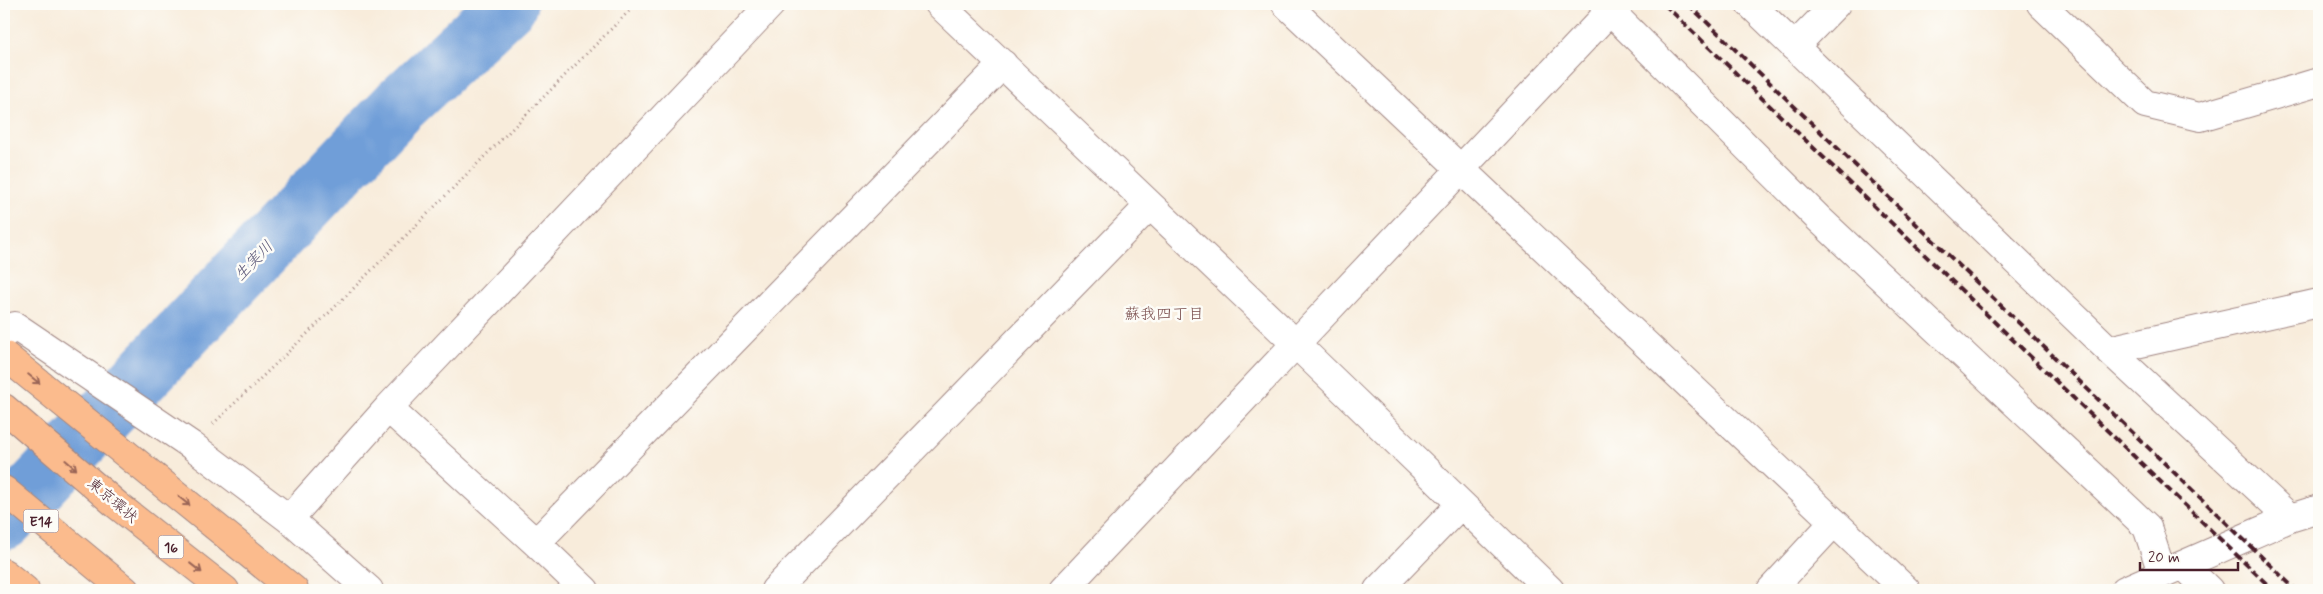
<svg xmlns="http://www.w3.org/2000/svg" width="2323" height="594" font-family="Mynerve,'Klee One',sans-serif">
  <style>
    .lines { fill: none; stroke-linecap: round; stroke-linejoin: round }
    .river { stroke: #709ed8; stroke-width: 59 }
    .minor-casing { stroke: #a18683; stroke-width: 30 }
    .tertiary-casing { stroke: #a18683; stroke-width: 30 }
    .trunk-casing { stroke: #a18683; stroke-width: 30 }
    .motorway-casing { stroke: #a18683; stroke-width: 30 }
    .path { stroke: #a18683; stroke-width: 3; stroke-dasharray: 1 4; stroke-linecap: butt }
    .minor { stroke: #fff; stroke-width: 28 }
    .tertiary { stroke: #fff; stroke-width: 28 }
    .trunk { stroke: #fbbb8d; stroke-width: 28 }
    .motorway { stroke: #fbbb8d; stroke-width: 28 }
    .rail { stroke: #4a1f2b; stroke-width: 4; stroke-dasharray: 8 4; stroke-linecap: butt }
    .oneway { stroke: #9a6557 }
    .labels { text-anchor: middle; stroke-width: 5; stroke-linejoin: round; paint-order: stroke }
    .shield { fill: #fdfcf7; stroke: #806168; stroke-width: 1 }
    .shield-label { font-size: 14px; font-weight: bold; fill: #4a1f2b }
    .street-label { font-size: 15px; fill: #4a1f2b; stroke: #fdfcf7 }
    .water-label { font-size: 16px; font-style: italic; fill: #5b5879; stroke: #fdfcf7 }
    .neighbourhood-label { font-size: 16px; fill: #7b504f; stroke: #fdfcf7 }
  </style>
  <rect width="100%" height="100%" fill="#fdfcf7"/>
  <filter id="ink" filterUnits="userSpaceOnUse"><feTurbulence type="fractalNoise" baseFrequency=".02" numOctaves="2"/><feDisplacementMap in="SourceGraphic" scale="10" xChannelSelector="R" yChannelSelector="G"/><feConvolveMatrix kernelMatrix="1 2 1 2 8 2 1 2 1" color-interpolation-filters="sRGB"/></filter>
  <filter id="wash" filterUnits="userSpaceOnUse"><feTurbulence type="fractalNoise" baseFrequency=".0096" numOctaves="4" result="noise"/><feDisplacementMap in="SourceGraphic" scale="20" xChannelSelector="R" yChannelSelector="G"/><feGaussianBlur stdDeviation="1.12" result="paint"/><feColorMatrix in="noise" values="0 0 0 0 0 0 0 0 0 0 0 0 0 0 0 0 0 1.4 0 .05"/><feComposite in="paint" operator="in"/></filter>
  <g filter="url(#wash)">
    <rect width="100%" height="100%" fill="#f8ecdb"/>
    <g class="lines">
      <path class="river" d="M 4,521 L 400,105 L 508,4"/>
    </g>
  </g>
  <g filter="url(#ink)">
    <g class="lines">
      <g class="minor-casing">
        <path id="minor" d="M 939,4 L 1296,344 L 1550,590
          M 1603,4 L 1818,218 L 2147,527 L 2162,573
          M 1750,4 L 2109,350 L 2290,518
          M 2041,4 L 2145,104 L 2200,117 L 2319,82
          M 1794,47 L 1836,4
          M 4,334 L 15,326 L 191,445 L 289,519 L 369,590
          M 2109,350 L 2319,303
          M 388,408 L 536,543 L 585,590
          M 289,519 L 388,408 L 771,4
          M 536,543 L 1003,64
          M 2183,565 L 2209,590
          M 775,590 L 1150,205
          M 1063,590 L 1610,11
          M 1378,590 L 1461,504
          M 1771,590 L 1834,522
          M 2125,590 L 2290,518 L 2319,509"/>
      </g>
      <g class="tertiary-casing">
        <path id="tertiary" d="M 1286,4 L 1906,590"/>
      </g>
      <g class="trunk-casing">
        <path id="trunk" d="M 4,355 L 294,590
          M 4,408 L 117,505 L 225,590"/>
      </g>
      <g class="motorway-casing">
        <path id="motorway" d="M 4,490 L 125,590
          M 4,573 L 25,590"/>
      </g>
      <path class="path" d="M 213,424 L 332,310 L 636,4"/>
      <use href="#minor" class="minor"/>
      <use href="#tertiary" class="tertiary"/>
      <use href="#trunk" class="trunk"/>
      <use href="#motorway" class="motorway"/>
      <path class="rail" d="M 1664,4 L 2273,590
        M 1688,4 L 2296,590"/>
    </g>
    <defs><path id="oneway-shaft" d="M-6 0H5M1.5-3L5.5 0L1.5 3" fill="none" stroke-width="1.6" stroke-linecap="round" stroke-linejoin="round" transform="scale(1.25)"/></defs>
    <g class="oneway">
      <use href="#oneway-shaft" transform="translate(34 379) rotate(39)"/>
      <use href="#oneway-shaft" transform="translate(71 465) rotate(41)"/>
      <use href="#oneway-shaft" transform="translate(184 501) rotate(39)"/>
      <use href="#oneway-shaft" transform="translate(196 568) rotate(38)"/>
    </g>
  </g>
  <g class="labels">
    <g class="shield">
      <rect x="23.5" y="509.5" width="35" height="23" rx="4"/>
      <rect x="158.5" y="535.5" width="25" height="23" rx="4"/>
    </g>
    <g class="shield-label">
      <text x="41" y="526">E14</text>
      <text x="171" y="552">16</text>
    </g>
    <g class="street-label">
      <text transform="translate(113 500) rotate(40)" y="5">東京環状</text>
    </g>
    <g class="water-label">
      <text transform="translate(253 260) rotate(-46)" y="6">生実川</text>
    </g>
    <g class="neighbourhood-label">
      <text x="1164" y="319">蘇我四丁目</text>
    </g>
  </g>
  <rect width="2323" height="594" fill="none" stroke="#fdfcf7" stroke-width="20"/>
  <path d="M2140 562v8h98v-8" fill="none" stroke="#4a1f2b" stroke-width="2.5"/>
  <text x="2148" y="562" font-size="15" fill="#4a1f2b" stroke="#fdfcf7" stroke-width="4" paint-order="stroke">20 m</text>
</svg>
